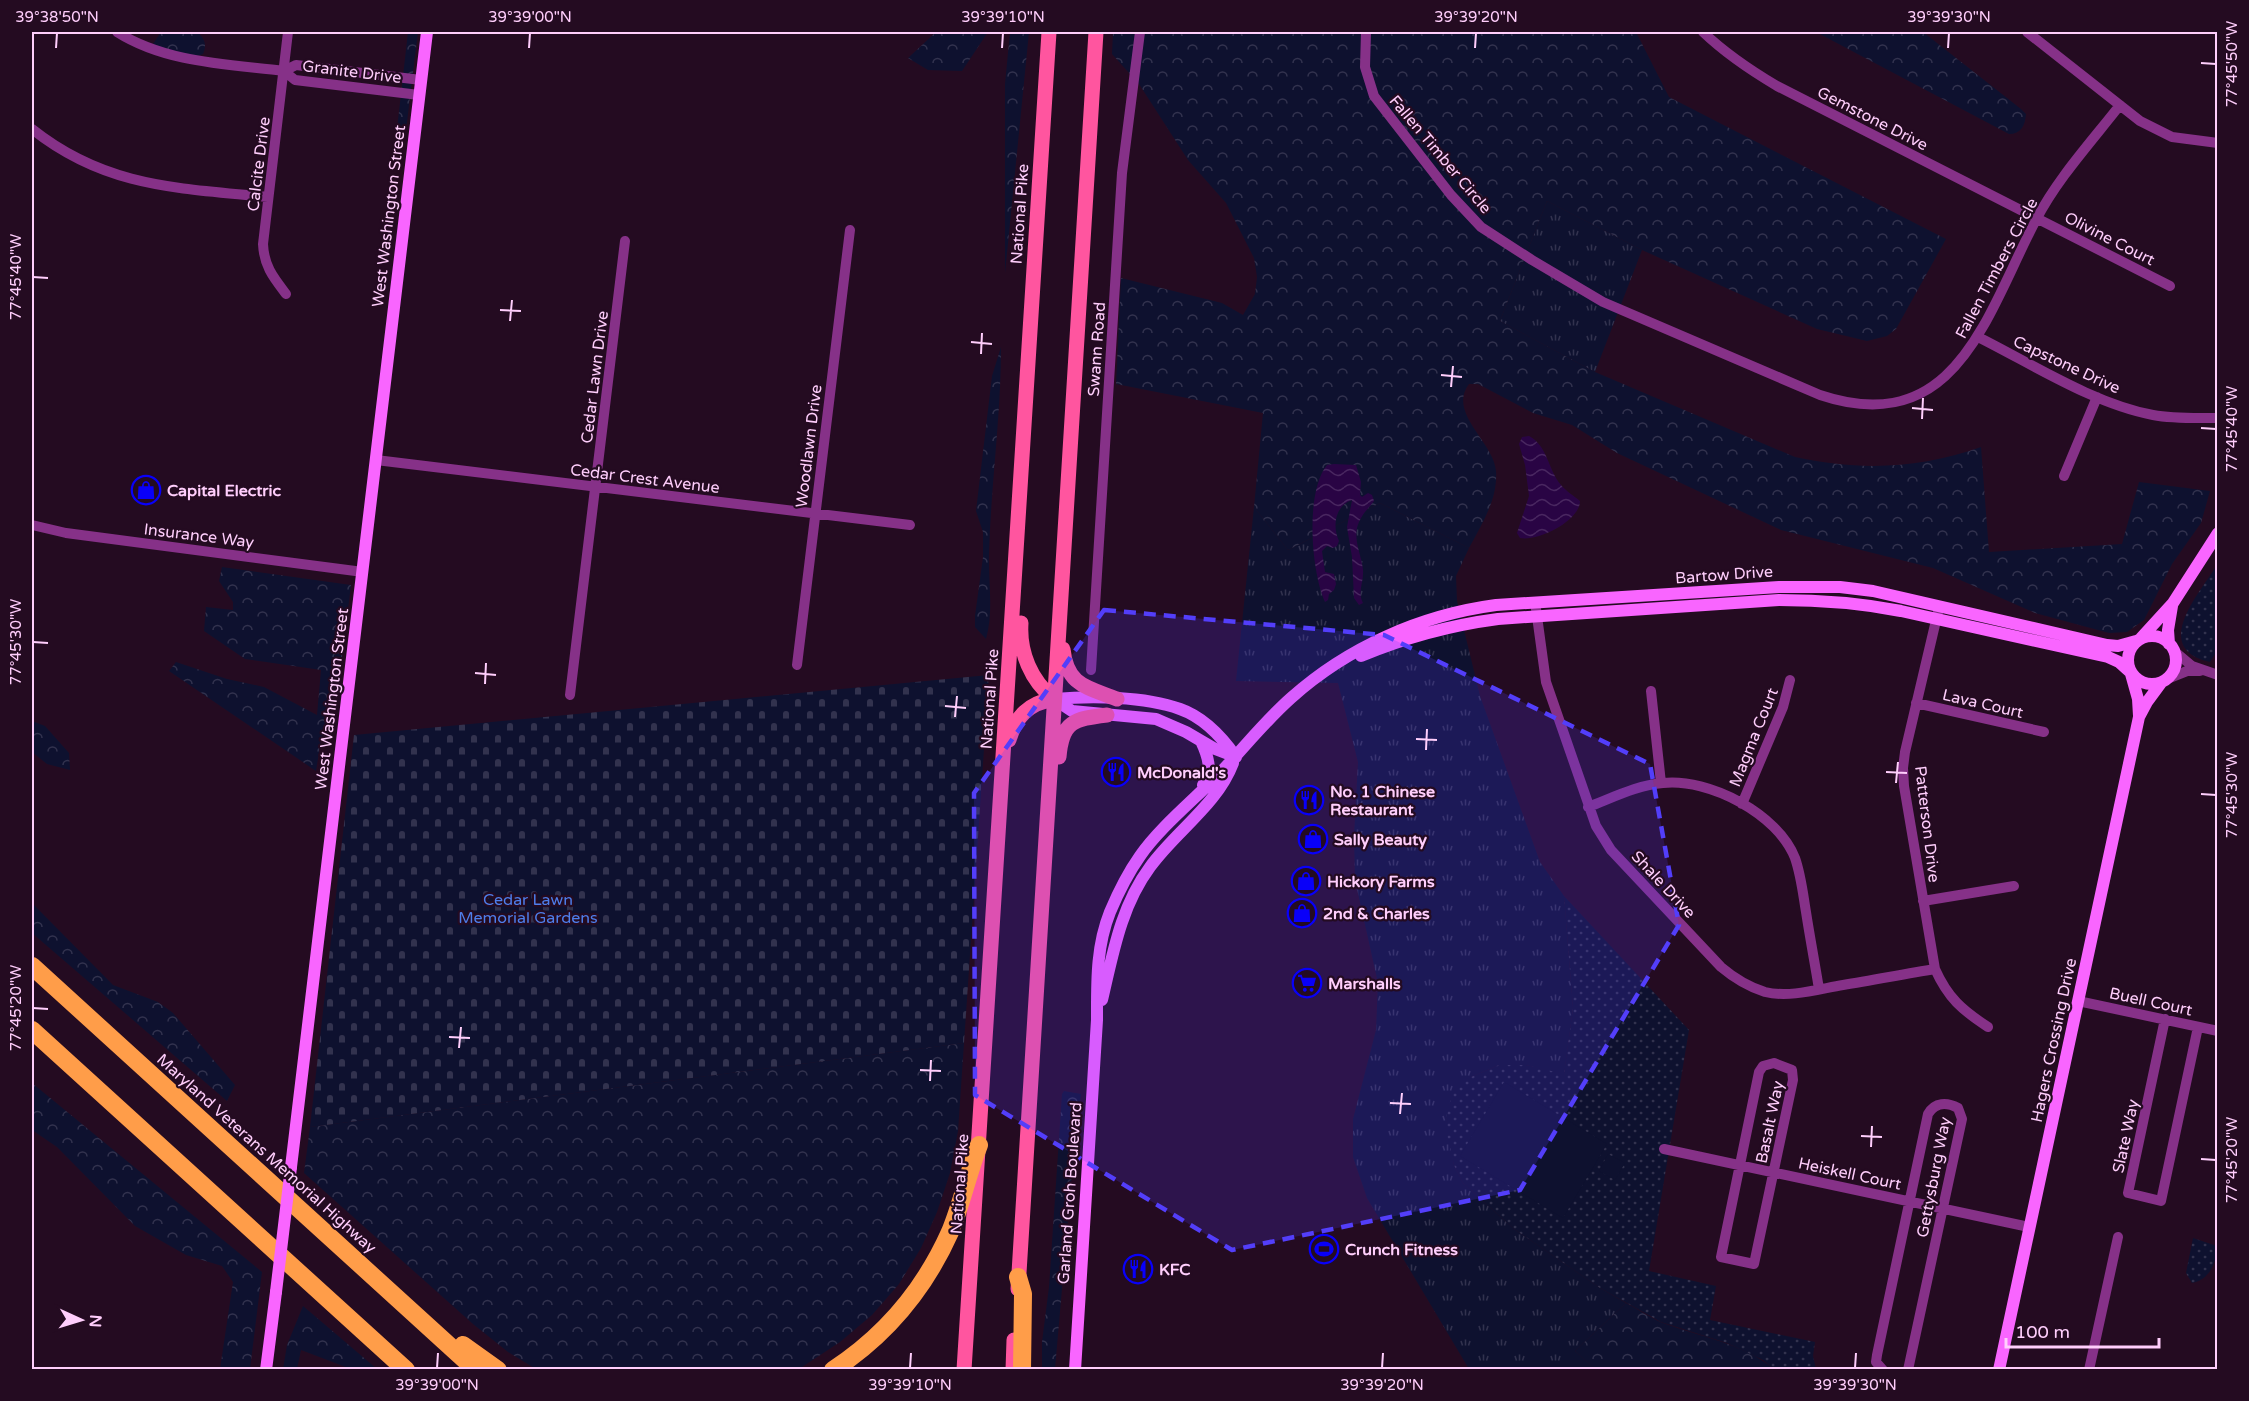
<svg xmlns="http://www.w3.org/2000/svg" width="2249" height="1401" font-family="'Varela Round',sans-serif">
  <style>
    .grass { fill: url(#grass-tufts) }
    .forest { fill: url(#forest-crowns) }
    .cemetery { fill: url(#cemetery-stones) }
    .park { fill: url(#park-dots) }
    .garden { fill: #0e112f }
    .water { fill: url(#water-waves) }
    .lines { fill: none; stroke-linecap: round; stroke-linejoin: round }
    .street { stroke: #863188; stroke-width: 10 }
    .secondary { stroke: #f965ff; stroke-width: 12 }
    .primary { stroke: #ff559f; stroke-width: 15 }
    .highway { stroke: #ff9d49; stroke-width: 18 }
    .secondary-bridge { stroke: #f965ff; stroke-width: 12 }
    .marked { fill: #533efa; fill-opacity: 0.2; stroke: #533efa; stroke-width: 4.5; stroke-dasharray: 12 8; stroke-linejoin: round }
    .ticks { fill: none; stroke: #ffcefc; stroke-width: 2 }
    .labels { text-anchor: middle; stroke-width: 4.5; stroke-linejoin: round; paint-order: stroke }
    .street-label { font-size: 16px; fill: #ffcefc; stroke: #240b21 }
    .poi-label { font-size: 16px; font-weight: bold; fill: #ffcefc; stroke: #240b21; text-anchor: start }
    .park-label { font-size: 16px; fill: #4e7fec; stroke: #240b21 }
    .neatline { fill: none; stroke: #ffcefc; stroke-width: 2 }
    .ticks-label { font-size: 15px; text-anchor: middle; fill: #ffcefc }
  </style>
  <defs>
    <pattern id="grass-tufts" width="24" height="20" patternUnits="userSpaceOnUse" patternTransform="scale(1.5)"><rect width="24" height="20" fill="#0e112f"/><path d="M3 7l-1-3M5 7V3M7 7l1-3M15 17l-1-3M17 17v-4M19 17l1-3" fill="none" stroke="#32324e"/></pattern>
    <pattern id="forest-crowns" width="20" height="18" patternUnits="userSpaceOnUse" patternTransform="scale(1.5)"><rect width="20" height="18" fill="#0e112f"/><path d="M2 6a3 3 0 1 1 6 0M12 15a3 3 0 1 1 6 0" fill="none" stroke="#32324e"/></pattern>
    <pattern id="cemetery-stones" width="16" height="16" patternUnits="userSpaceOnUse" patternTransform="scale(1.5)"><rect width="16" height="16" fill="#0e112f"/><path d="M2 7V4a2 2 0 0 1 4 0v3zM10 15v-3a2 2 0 0 1 4 0v3z" fill="#32324e"/></pattern>
    <pattern id="park-dots" width="8" height="8" patternUnits="userSpaceOnUse" patternTransform="scale(1.5)"><rect width="8" height="8" fill="#0e112f"/><path d="M2 2h.1M6 6h.1" fill="none" stroke="#32324e" stroke-width="1.8" stroke-linecap="round"/></pattern>
    <pattern id="water-waves" width="16" height="10" patternUnits="userSpaceOnUse" patternTransform="scale(1.5)"><rect width="16" height="10" fill="#290444"/><path d="M0 5q4-4 8 0t8 0" fill="none" stroke="#492760"/></pattern>
  </defs>
  <rect width="100%" height="100%" fill="#240b21"/>
  <path class="grass" d="M 1547,201 L 1642,250 L 1595,372 L 1500,321 Z
    M 1380,503 L 1469,548 L 1456,576 L 1457,601 L 1480,696 L 1540,862 L 1564,896 L 1573,1008 L 1564,1075 L 1526,1065 L 1499,1065 L 1471,1077 L 1446,1118 L 1454,1165 L 1463,1183 L 1514,1229 L 1600,1288 L 1626,1303 L 1575,1351 L 1595,1369 L 1469,1369 L 1367,1198 L 1353,1157 L 1353,1119 L 1376,1030 L 1378,983 L 1355,880 L 1354,836 L 1358,762 L 1338,683 L 1236,681 L 1254,507 L 1288,550 Z"/>
  <path class="forest" d="M 161,32 L 198,32 C 205,40 207,44 203,54 C 187,61 168,49 153,44 Z
    M 408,32 L 418,32 L 406,130 L 397,129 Z
    M 936,32 L 988,32 L 962,71 L 928,70 L 908,58 Z
    M 1010,32 L 1029,32 L 1005,273 L 1005,84 Z
    M 1113,32 L 1636,32 L 1669,97 L 1946,239 L 1896,329 L 1887,336 L 1867,341 L 1817,329 L 1642,250 L 1547,201 L 1500,321 L 1595,372 L 1795,457 C 1858,471 1920,469 1981,447 L 1989,552 L 2122,544 L 2139,482 L 2210,491 L 2201,523 L 2172,564 L 2144,620 L 2127,632 L 2109,633 L 2035,613 L 1933,568 L 1781,530 L 1617,453 L 1572,425 L 1533,413 L 1478,384 L 1469,384 C 1447,413 1494,442 1496,471 C 1498,499 1482,524 1469,548 L 1380,503 L 1288,550 L 1254,507 L 1263,413 L 1116,384 L 1121,278 L 1222,303 L 1243,315 L 1255,294 L 1257,277 L 1254,258 L 1226,203 L 1188,160 L 1139,84 L 1112,54 Z
    M 1816,32 L 1923,32 L 2021,109 L 2026,114 C 2025,126 2021,134 2009,134 Z
    M 1001,347 C 1001,416 991,484 989,553 C 988,581 994,611 986,639 L 975,627 L 975,616 L 983,557 L 983,532 L 976,511 L 992,376 Z
    M 222,567 L 351,585 L 332,737 L 321,739 L 316,771 L 169,671 L 176,662 L 227,679 L 264,687 L 317,715 L 321,670 L 245,659 L 204,631 L 206,607 L 233,610 L 233,602 L 219,581 Z
    M 32,721 L 45,726 L 69,753 L 70,770 L 47,764 L 32,752 Z
    M 32,903 L 113,985 L 158,1002 L 173,1013 L 235,1085 L 227,1101 L 32,933 Z
    M 964,1043 L 958,1131 L 950,1173 L 937,1212 L 921,1248 L 899,1284 L 872,1315 L 840,1342 L 799,1369 L 536,1369 L 508,1352 L 473,1324 L 304,1173 L 310,1127 Z
    M 32,1083 L 262,1272 L 250,1369 L 220,1369 L 233,1282 L 222,1266 L 186,1255 L 135,1226 L 57,1147 L 32,1130 Z
    M 1064,1091 L 1081,1094 L 1075,1140 L 1055,1369 L 1042,1369 L 1042,1342 L 1049,1287 L 1062,1094 Z
    M 1626,1303 C 1638,1309 1650,1318 1663,1323 C 1701,1337 1742,1343 1774,1369 L 1595,1369 L 1575,1351 Z
    M 303,1306 L 377,1369 L 351,1369 L 301,1350 L 297,1369 L 283,1369 L 287,1345 Z"/>
  <path class="cemetery" d="M 989,675 L 964,1043 L 310,1127 L 354,735 Z"/>
  <path class="park" d="M 2217,565 L 2217,651 L 2210,662 C 2150,648 2199,594 2217,565 Z
    M 1564,896 L 1689,1030 L 1649,1271 L 1716,1286 L 1710,1320 L 1815,1342 L 1813,1356 L 1816,1369 L 1774,1369 L 1763,1360 L 1727,1343 L 1661,1322 L 1600,1288 L 1514,1229 L 1463,1183 L 1454,1165 L 1447,1135 L 1446,1118 L 1452,1094 L 1471,1077 L 1499,1065 L 1526,1065 L 1564,1074 L 1573,1008 Z
    M 2193,1238 L 2217,1246 C 2217,1263 2209,1280 2192,1283 L 2186,1273 Z"/>
  <path class="garden" d="M 1504,1082 L 1607,1144 L 1563,1218 L 1460,1156 Z
    M 1608,1154 L 1625,1163 L 1615,1180 L 1599,1171 Z"/>
  <path class="water" d="M 1529,436 C 1548,446 1548,470 1561,485 C 1566,491 1574,496 1580,501 C 1580,521 1537,542 1520,538 L 1517,533 L 1529,496 L 1525,465 L 1519,444 L 1522,437 Z
    M 1334,464 L 1356,465 L 1361,482 L 1360,495 L 1362,497 L 1368,493 L 1372,495 L 1374,501 C 1367,510 1360,516 1357,528 C 1354,542 1362,557 1363,570 C 1364,582 1357,592 1363,603 L 1359,605 L 1354,598 L 1352,557 L 1347,527 L 1352,500 C 1335,506 1332,526 1339,541 L 1337,546 L 1333,548 L 1327,546 L 1322,551 L 1325,572 L 1334,574 L 1336,584 L 1334,590 L 1329,594 L 1328,600 L 1325,602 C 1311,571 1305,492 1327,465 Z"/>
  <g class="lines">
    <path class="street" d="M 117,32 C 166,63 227,64 284,71 L 296,65 L 421,80
      M 1366,32 L 1365,67 L 1374,96 L 1451,195 L 1481,227 L 1532,260 L 1603,302 L 1820,395 C 1957,441 1987,312 2036,220 C 2057,179 2092,141 2120,105
      M 1703,32 C 1726,54 1750,70 1777,86 L 2170,286
      M 2027,32 L 2140,121 L 2172,137 L 2218,143
      M 284,71 L 295,80 L 419,95
      M 32,129 C 106,188 179,188 268,197
      M 286,294 C 273,277 264,266 263,244 L 288,32
      M 1978,337 C 2032,364 2094,404 2153,415 C 2174,419 2196,418 2218,418
      M 376,460 L 910,525
      M 2064,476 L 2097,397
      M 32,525 L 66,533 L 363,572
      M 1536,609 L 1546,682 L 1596,826 L 1611,850 L 1721,967 C 1734,978 1749,987 1765,992 C 1790,998 1819,989 1843,985 C 1874,980 1904,974 1935,969
      M 1938,612 L 1905,752 L 1903,768 L 1904,786 L 1935,969 C 1948,998 1962,1010 1988,1027
      M 2173,650 L 2192,666 L 2218,675
      M 797,665 L 850,230
      M 1091,670 L 1122,173 L 1140,32
      M 2167,679 L 2187,671 L 2200,671
      M 1651,691 L 1661,783
      M 570,695 L 625,241
      M 1916,703 L 2044,732
      M 1742,804 L 1783,707 L 1790,680
      M 1588,807 C 1612,798 1637,785 1663,783 C 1709,778 1778,814 1795,858 C 1801,875 1803,894 1806,912 C 1810,938 1815,964 1819,989
      M 1923,901 L 2014,886
      M 2078,1001 L 2218,1031
      M 2165,1019 L 2128,1193 L 2161,1201 L 2198,1027
      M 1774,1063 L 1792,1070 L 1793,1080 L 1754,1264 L 1721,1257 L 1759,1072 L 1763,1066 Z
      M 1664,1149 L 2029,1227
      M 1883,1370 L 1876,1362 L 1877,1355 L 1928,1114 C 1935,1102 1947,1102 1958,1108 L 1962,1119 L 1908,1370
      M 2089,1370 L 2118,1237"/>
    <path class="secondary" d="M2128 660a24 24 0 1 1 48 0a24 24 0 1 1-48 0Z
      M 2141,638 L 2173,603 L 2218,533
      M 2169,644 L 2168,630 L 2172,606
      M 1361,656 C 1404,638 1452,625 1498,619 L 1779,600 C 1821,600 1860,603 1901,611 L 2108,657 L 2119,662 L 2129,671
      M 2131,674 L 2138,699 L 2139,716
      M 1054,699 C 1091,696 1144,696 1180,709 C 1203,717 1222,737 1236,757
      M 1054,699 L 1072,711 L 1156,719 L 1186,732 L 1215,749 L 1236,757
      M 1201,741 C 1208,756 1213,770 1203,785
      M 1102,1000 C 1113,953 1121,906 1150,867 C 1176,831 1217,805 1233,763
      M 291,1167 L 427,32
      M 266,1370 L 276,1292
      M 1075,1370 L 1097,1020 C 1097,982 1096,947 1110,912 C 1118,893 1128,873 1140,856 C 1160,827 1195,799 1219,774 C 1243,749 1265,721 1291,698 C 1348,647 1421,615 1496,605 L 1779,587 L 1840,587 L 1873,591 L 2107,645 L 2118,646 L 2136,641
      M 1999,1370 L 2139,717 L 2147,702 L 2161,683"/>
    <path class="primary" d="M 1021,623 C 1019,652 1031,681 1054,699
      M 1063,649 C 1067,686 1087,687 1117,699
      M 1009,740 C 1016,716 1029,703 1054,699
      M 1059,757 C 1062,721 1074,719 1107,715
      M 1018,1289 L 1096,32
      M 964,1370 L 1049,32
      M 1013,1370 L 1014,1340"/>
    <path class="highway" d="M 32,966 L 476,1370
      M 32,1030 L 406,1370
      M 1018,1277 L 1023,1294 L 1022,1370
      M 463,1345 L 498,1370
      M 833,1370 C 885,1336 925,1288 950,1232 C 962,1203 968,1173 979,1145"/>
    <path class="secondary-bridge" d="M 276,1292 L 291,1167"/>
  </g>
  <path class="marked" d="M 1104,610 L 1384,635 L 1650,764 L 1679,925 L 1520,1190 L 1232,1250 L 975,1095 L 974,793 Z"/>
  <path class="ticks" d="M 56,48 L 57,33M 529,48 L 530,33M 1002,48 L 1003,33M 1475,48 L 1476,33M 1948,48 L 1949,33M 2201,63 L 2216,64M 33,277 L 48,278M 500,310 L 521,311M 510,321 L 512,300M 971,342 L 992,344M 981,354 L 982,333M 1441,375 L 1462,377M 1451,387 L 1453,366M 1912,408 L 1933,410M 1922,419 L 1923,398M 2201,428 L 2216,429M 33,642 L 48,643M 475,673 L 496,675M 485,684 L 486,663M 945,706 L 966,708M 955,717 L 957,696M 1416,739 L 1437,740M 1426,750 L 1427,729M 1886,772 L 1907,773M 1896,783 L 1898,762M 2201,794 L 2216,795M 33,1008 L 48,1009M 449,1037 L 470,1038M 459,1048 L 461,1027M 920,1070 L 941,1071M 930,1081 L 931,1060M 1390,1103 L 1411,1104M 1400,1114 L 1402,1093M 1861,1136 L 1882,1137M 1871,1147 L 1872,1126M 2201,1159 L 2216,1160M 437,1368 L 438,1353M 910,1368 L 911,1353M 1382,1368 L 1383,1353M 1855,1368 L 1856,1353"/>
  <defs>
    <g id="shop-ring" transform="scale(1.5)"><circle r="9.5" fill="#240b21" stroke="#0900f9" stroke-width="1.5"/><path d="M-5-2.5h2.3a2.7 3.5 0 0 1 5.4 0H5L5.5 6h-11ZM-1.5-2.5h3a1.5 2.3 0 0 0-3 0Z" fill="#0900f9"/></g>
    <g id="restaurant-ring" transform="scale(1.5)"><circle r="9.5" fill="#240b21" stroke="#0900f9" stroke-width="1.5"/><path d="M-5-6h1v4h1v-4h1v4h1v-4h1v5L-1.5 .5V6h-2V.5L-5-1ZM5-6V6H3V1.5H1.5Q1.5-4 5-6Z" fill="#0900f9"/></g>
    <g id="supermarket-ring" transform="scale(1.5)"><circle r="9.5" fill="#240b21" stroke="#0900f9" stroke-width="1.5"/><path d="M-6-5.5h2.5l.6 2H6L4.5 2H-2.5L-4.4-4H-6ZM-1.5 3.2a1.3 1.3 0 1 0 .1 0ZM3 3.2a1.3 1.3 0 1 0 .1 0Z" fill="#0900f9"/></g>
    <g id="stadium-ring" transform="scale(1.5)"><circle r="9.5" fill="#240b21" stroke="#0900f9" stroke-width="1.5"/><path d="M0-5a6.5 5 0 1 0 0 10a6.5 5 0 1 0 0-10ZM-3.5-1.8h7v3.6h-7Z" fill="#0900f9"/></g>
  </defs>
  <g fill-rule="evenodd">
    <use href="#shop-ring" x="146" y="490"/>
    <use href="#restaurant-ring" x="1116" y="772"/>
    <use href="#restaurant-ring" x="1309" y="800"/>
    <use href="#shop-ring" x="1313" y="839"/>
    <use href="#shop-ring" x="1306" y="881"/>
    <use href="#shop-ring" x="1302" y="913"/>
    <use href="#supermarket-ring" x="1307" y="983"/>
    <use href="#stadium-ring" x="1324" y="1249"/>
    <use href="#restaurant-ring" x="1138" y="1269"/>
  </g>
  <g class="labels">
    <g class="street-label">
      <text transform="translate(352 71) rotate(7)" y="6">Granite Drive</text>
      <text transform="translate(1873 118) rotate(27)" y="6">Gemstone Drive</text>
      <text transform="translate(1441 154) rotate(50)" y="6">Fallen Timber Circle</text>
      <text transform="translate(258 164) rotate(-83)" y="6">Calcite Drive</text>
      <text transform="translate(1019 214) rotate(-86)" y="6">National Pike</text>
      <text transform="translate(388 216) rotate(-83)" y="6">West Washington Street</text>
      <text transform="translate(2110 238) rotate(27)" y="6">Olivine Court</text>
      <text transform="translate(1996 268) rotate(-62)" y="6">Fallen Timbers Circle</text>
      <text transform="translate(1096 349) rotate(-86)" y="6">Swann Road</text>
      <text transform="translate(2067 364) rotate(25)" y="6">Capstone Drive</text>
      <text transform="translate(594 377) rotate(-83)" y="6">Cedar Lawn Drive</text>
      <text transform="translate(808 446) rotate(-83)" y="6">Woodlawn Drive</text>
      <text transform="translate(645 478) rotate(7)" y="6">Cedar Crest Avenue</text>
      <text transform="translate(199 535) rotate(7)" y="6">Insurance Way</text>
      <text transform="translate(1724 574) rotate(-4)" y="6">Bartow Drive</text>
      <text transform="translate(331 699) rotate(-83)" y="6">West Washington Street</text>
      <text transform="translate(989 699) rotate(-86)" y="6">National Pike</text>
      <text transform="translate(1983 703) rotate(13)" y="6">Lava Court</text>
      <text transform="translate(1753 737) rotate(-68)" y="6">Magma Court</text>
      <text transform="translate(1928 824) rotate(83)" y="6">Patterson Drive</text>
      <text transform="translate(1664 884) rotate(47)" y="6">Shale Drive</text>
      <text transform="translate(2151 1001) rotate(12)" y="6">Buell Court</text>
      <text transform="translate(2053 1040) rotate(-78)" y="6">Hagers Crossing Drive</text>
      <text transform="translate(1769 1122) rotate(-78)" y="6">Basalt Way</text>
      <text transform="translate(2125 1136) rotate(-78)" y="6">Slate Way</text>
      <text transform="translate(267 1153) rotate(42)" y="6">Maryland Veterans Memorial Highway</text>
      <text transform="translate(1850 1173) rotate(12)" y="6">Heiskell Court</text>
      <text transform="translate(1933 1177) rotate(-79)" y="6">Gettysburg Way</text>
      <text transform="translate(959 1184) rotate(-86)" y="6">National Pike</text>
      <text transform="translate(1069 1193) rotate(-86)" y="6">Garland Groh Boulevard</text>
    </g>
    <g class="poi-label">
      <text x="167" y="496">Capital Electric</text>
      <text x="1137" y="778">McDonald's</text>
      <text x="1330" y="797">No. 1 Chinese<tspan x="1330" dy="18">Restaurant</tspan></text>
      <text x="1334" y="845">Sally Beauty</text>
      <text x="1327" y="887">Hickory Farms</text>
      <text x="1323" y="919">2nd &amp; Charles</text>
      <text x="1328" y="989">Marshalls</text>
      <text x="1345" y="1255">Crunch Fitness</text>
      <text x="1159" y="1275">KFC</text>
    </g>
    <g class="park-label">
      <text x="528" y="905">Cedar Lawn<tspan x="528" dy="18">Memorial Gardens</tspan></text>
    </g>
  </g>
  <rect width="2249" height="1401" fill="none" stroke="#240b21" stroke-width="66"/>
  <g transform="translate(81 1320) rotate(94)" stroke="#240b21" stroke-width="4.5" paint-order="stroke">
  <path d="M0-4.5L10 22L0 15L-10 22Z" fill="#ffcefc"/>
  <text y="-9" font-size="16" font-weight="bold" text-anchor="middle" fill="#ffcefc">N</text>
  </g>
  <path d="M2006 1338v9h153v-9" fill="none" stroke="#ffcefc" stroke-width="3"/>
  <text x="2015" y="1338" font-size="18" fill="#ffcefc" stroke="#240b21" stroke-width="4.5" paint-order="stroke">100 m</text>
  <rect x="33" y="33" width="2183" height="1335" class="neatline"/>
  <g class="ticks-label">
    <text x="57" y="22">39°38'50"N</text>
    <text x="530" y="22">39°39'00"N</text>
    <text x="1003" y="22">39°39'10"N</text>
    <text x="1476" y="22">39°39'20"N</text>
    <text x="1949" y="22">39°39'30"N</text>
    <text transform="translate(2232 64) rotate(-90)" y="5">77°45'50"W</text>
    <text transform="translate(16 277) rotate(-90)" y="5">77°45'40"W</text>
    <text transform="translate(2232 429) rotate(-90)" y="5">77°45'40"W</text>
    <text transform="translate(16 642) rotate(-90)" y="5">77°45'30"W</text>
    <text transform="translate(2232 795) rotate(-90)" y="5">77°45'30"W</text>
    <text transform="translate(16 1008) rotate(-90)" y="5">77°45'20"W</text>
    <text transform="translate(2232 1160) rotate(-90)" y="5">77°45'20"W</text>
    <text x="437" y="1390">39°39'00"N</text>
    <text x="910" y="1390">39°39'10"N</text>
    <text x="1382" y="1390">39°39'20"N</text>
    <text x="1855" y="1390">39°39'30"N</text>
  </g>
</svg>
